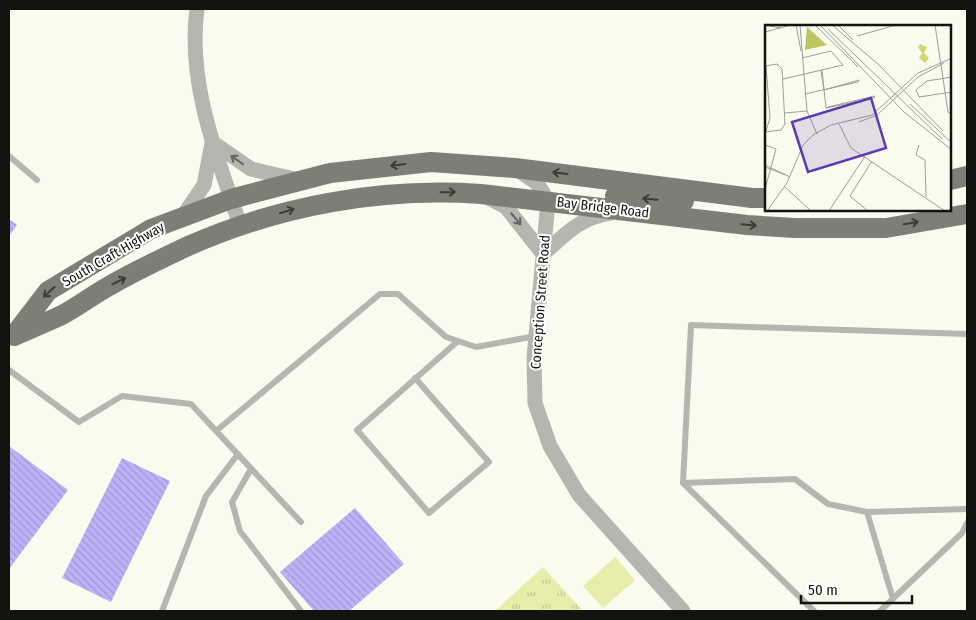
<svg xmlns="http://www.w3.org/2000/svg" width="976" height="620" font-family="'Fira Sans Condensed',sans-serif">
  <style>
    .grass { fill: url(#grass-tufts) }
    .pitch { fill: #e7edab }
    .building { fill: url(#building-back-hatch) }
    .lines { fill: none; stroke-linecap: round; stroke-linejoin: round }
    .service { stroke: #b6b6b1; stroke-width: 6 }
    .tertiary { stroke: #b6b6b1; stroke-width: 15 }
    .primary { stroke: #7d7e75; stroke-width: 20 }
    .oneway { stroke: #646460 }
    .oneway2 { stroke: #3d3d37 }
    .labels { text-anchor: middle; stroke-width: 4; stroke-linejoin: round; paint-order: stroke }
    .street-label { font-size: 14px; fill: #12120e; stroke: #fff }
    .inset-road { fill: none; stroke: #9d9e95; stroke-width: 1 }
    .view { fill: #5b39b1; fill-opacity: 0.15; stroke: #5b39b1; stroke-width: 2.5 }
    .inset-edge { fill: none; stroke: #12120e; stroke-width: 2.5 }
  </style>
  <defs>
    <pattern id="grass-tufts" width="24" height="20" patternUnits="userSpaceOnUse" patternTransform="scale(1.25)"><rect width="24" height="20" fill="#e7edab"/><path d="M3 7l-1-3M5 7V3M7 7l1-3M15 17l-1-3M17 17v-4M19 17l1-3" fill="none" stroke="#c5ca92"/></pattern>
    <pattern id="building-back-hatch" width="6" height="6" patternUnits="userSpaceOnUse" patternTransform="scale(1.25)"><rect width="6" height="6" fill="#bcb2f8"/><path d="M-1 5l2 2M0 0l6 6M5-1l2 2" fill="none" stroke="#a198d3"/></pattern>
  </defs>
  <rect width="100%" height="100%" fill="#fafbef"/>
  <path class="grass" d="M 543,567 L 581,609 L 579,611 L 495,611 Z"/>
  <path class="pitch" d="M 615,557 L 635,580 L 603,608 L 583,586 Z"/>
  <path class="building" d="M 9,219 L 17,225 L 9,236 Z
    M 9,446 L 68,490 L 9,569 Z
    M 122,458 L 170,481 L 111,602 L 62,578 Z
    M 355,508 L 404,564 L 349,611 L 314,611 L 280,572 Z"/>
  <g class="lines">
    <path class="service" d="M 9,156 L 37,180
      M 9,370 L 79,422 L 122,396 L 191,404 L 301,522
      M 415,378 L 489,462 L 429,513 L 357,430 L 458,341
      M 216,431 L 380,294 L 398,294 L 446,337 L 476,347 L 536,336
      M 251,469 L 232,502 L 240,531 L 301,611
      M 683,483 L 795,479 L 828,504 L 867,512 L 967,509
      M 867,512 L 893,599
      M 162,611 L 206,496 L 238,454
      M 814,611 L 683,483 L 691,325 L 967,334
      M 880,611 L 962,533 L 967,523"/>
    <path class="tertiary" d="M 197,9 C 187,83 217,156 240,225
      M 212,142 L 251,169 L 299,180
      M 516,169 L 537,183 L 548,201 L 534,358 L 535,403 L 550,446 L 579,495 L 683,611
      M 489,198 L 506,207 L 543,254 C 565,235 579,218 610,213
      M 183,216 L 204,185 L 212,143"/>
    <path class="primary" d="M 950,180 L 967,176
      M 615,196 L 684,201
      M 15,334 L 48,291 L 151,229 L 231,199 L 330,173 L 431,162 L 515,168 L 752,198 L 766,198
      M 14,336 C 30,329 47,322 62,315 C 79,306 94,294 111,285 C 135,271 161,259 186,247 C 278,206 380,187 481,194 L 747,225 L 795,228 L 886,228 L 967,214"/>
  </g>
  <defs><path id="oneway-shaft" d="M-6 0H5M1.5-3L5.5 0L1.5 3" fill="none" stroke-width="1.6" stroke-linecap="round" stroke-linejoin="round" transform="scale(1.25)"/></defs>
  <g class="oneway">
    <use href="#oneway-shaft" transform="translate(237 160) rotate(-145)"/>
    <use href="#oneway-shaft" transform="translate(516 219) rotate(50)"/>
  </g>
  <g class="oneway2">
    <use href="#oneway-shaft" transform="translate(398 165) rotate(173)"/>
    <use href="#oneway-shaft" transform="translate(560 173) rotate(-173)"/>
    <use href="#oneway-shaft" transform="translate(448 192) rotate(-1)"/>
    <use href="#oneway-shaft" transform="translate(650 199) rotate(-175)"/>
    <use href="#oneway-shaft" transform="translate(287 211) rotate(-17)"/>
    <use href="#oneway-shaft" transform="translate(911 223) rotate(-10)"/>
    <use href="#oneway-shaft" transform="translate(749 225) rotate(5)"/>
    <use href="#oneway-shaft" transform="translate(119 281) rotate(-26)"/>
    <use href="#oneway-shaft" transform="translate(49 292) rotate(138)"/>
  </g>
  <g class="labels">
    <g class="street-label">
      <text transform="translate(603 207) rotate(7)" y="5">Bay Bridge Road</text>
      <text transform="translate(113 254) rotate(-30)" y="5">South Craft Highway</text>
      <text transform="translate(540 302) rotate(-86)" y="5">Conception Street Road</text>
    </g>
  </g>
  <g transform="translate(765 25)">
    <rect width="186" height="186" fill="#fafbef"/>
    <path d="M 42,2 L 62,20 L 40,25 Z" fill="#bec461"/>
    <path d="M 155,19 L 162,22 L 159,28 L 164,33 L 160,38 L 154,33 L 157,28 L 153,22 Z" fill="#d0d773"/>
    <path class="inset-road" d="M 0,0 L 15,3 L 14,0M 31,0 L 36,26M 35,0 L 42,86 L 52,109M 50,0 L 93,42M 55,0 L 139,87 L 187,125M 67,0 L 113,39 L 178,106M 73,0 L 88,15M 170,0 L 183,87 L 187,89M 63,4 L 177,114M 0,7 L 26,0M 92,11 L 131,0M 0,41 L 12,39 L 17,44 L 20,99 L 16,105 L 0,107M 57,45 L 61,83M 56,46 L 59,65M 187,52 L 162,56 L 151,65 L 154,72 L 187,67M 18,54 L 78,40 L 66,26 L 37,33M 40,69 L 93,57 L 94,55 L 59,65M 110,71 L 109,73 L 61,83 L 63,82 ZM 145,79 L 187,118M 20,88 L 42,86M 94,97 L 112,90 L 153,52 L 179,38M 74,99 L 86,123 L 180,186M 1,106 L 5,93 L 1,41M 0,120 L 11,124 L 0,164M 154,120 L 151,130 L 160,135 L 161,172M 0,140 L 25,152M 0,142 L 21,150M 20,162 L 46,186M 2,186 L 22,158 L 38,120 L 48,110 L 66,100 L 107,90 L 153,48 L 187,33M 64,186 L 100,131M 103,186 L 85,171 L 107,136"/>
    <path class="view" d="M 106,73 L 121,123 L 43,147 L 27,97 Z"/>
    <rect width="186" height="186" class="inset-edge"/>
  </g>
  <rect width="976" height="620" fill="none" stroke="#12120e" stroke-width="20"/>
  <path d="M801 595v8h111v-8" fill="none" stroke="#12120e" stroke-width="2.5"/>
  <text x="808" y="595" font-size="15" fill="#12120e" stroke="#ffffff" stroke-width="4" paint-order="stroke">50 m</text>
</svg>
